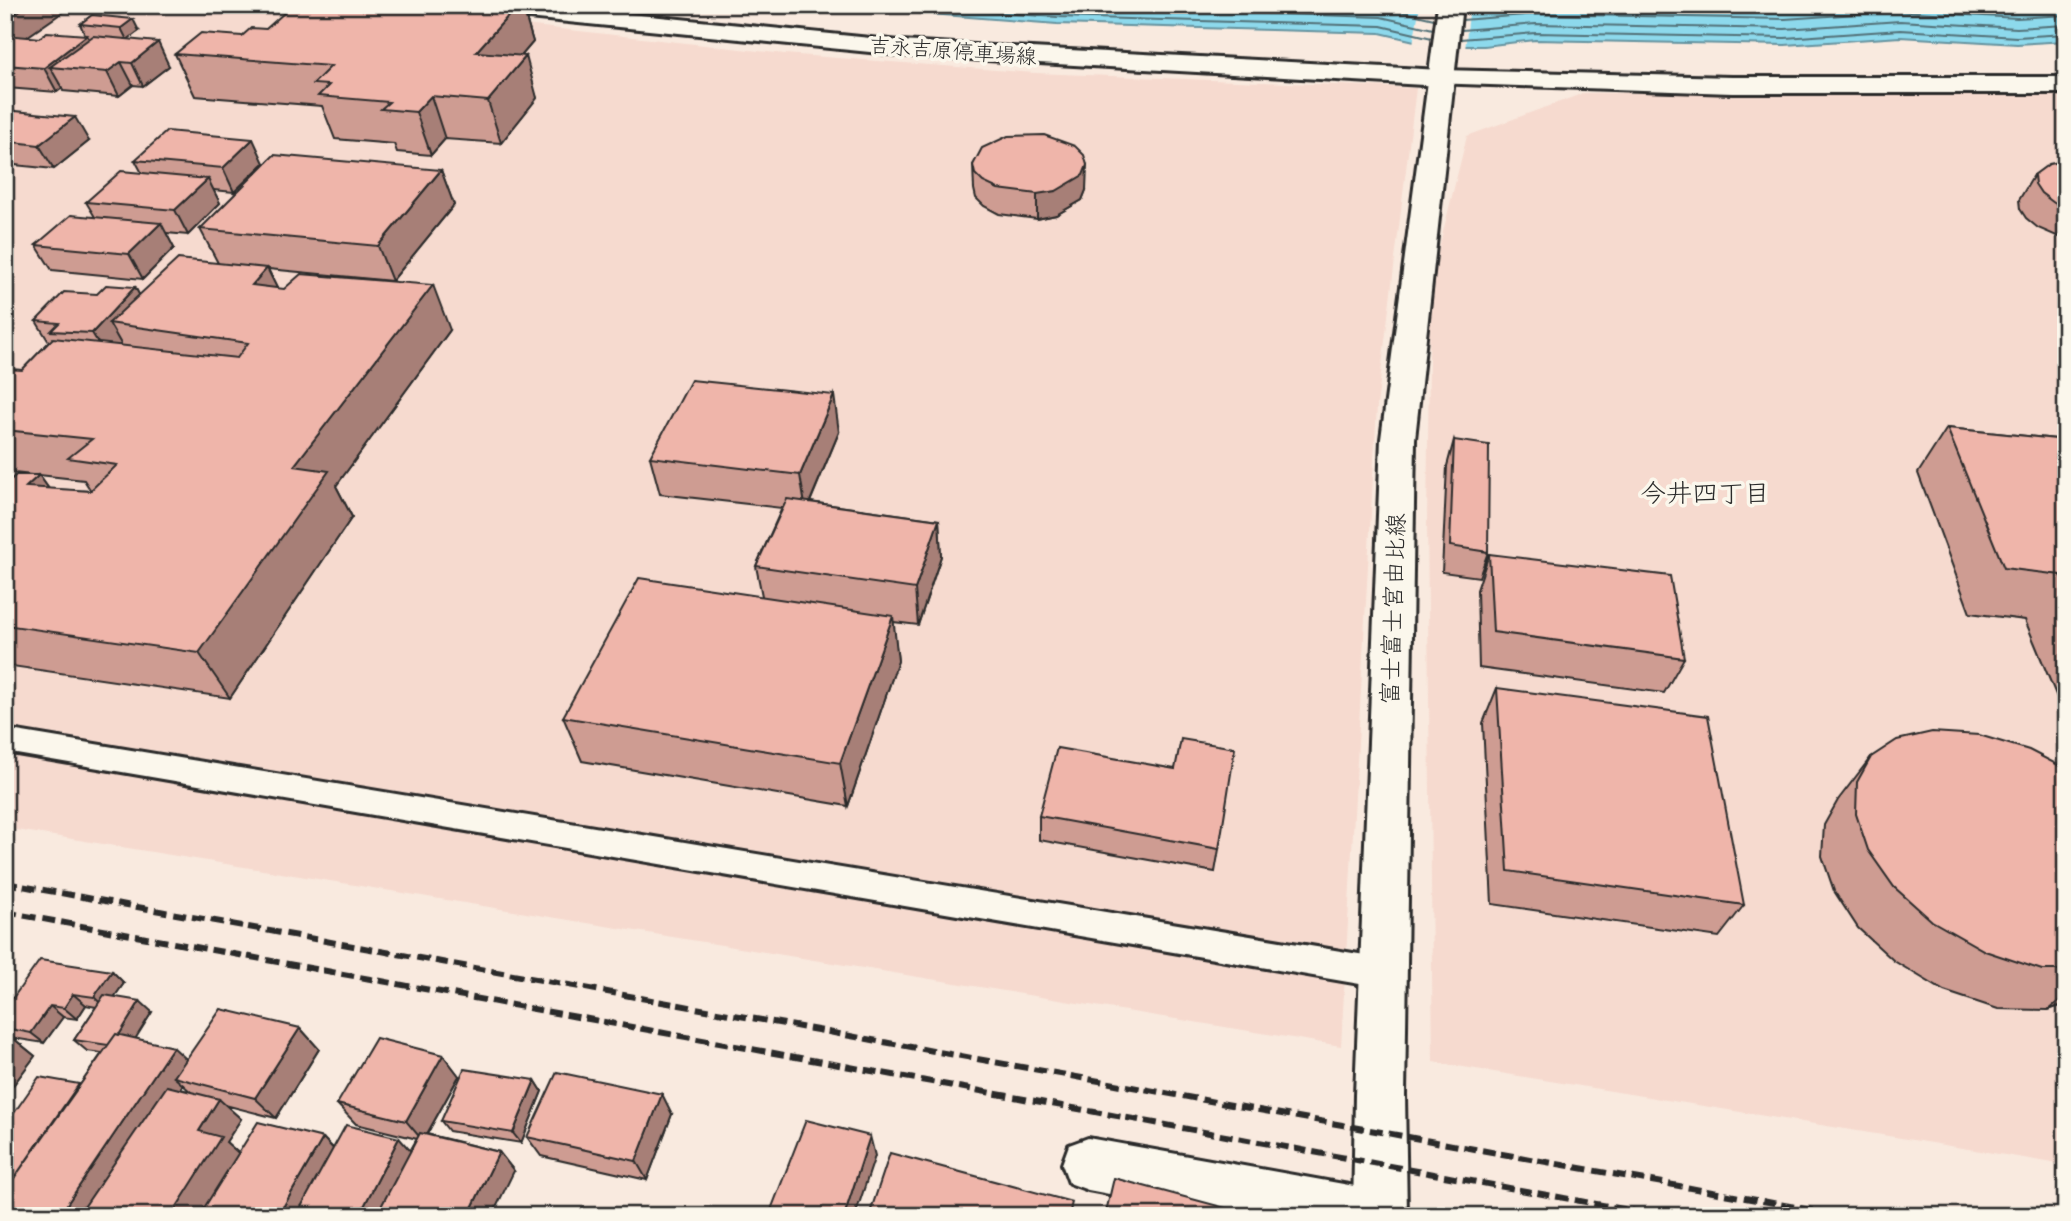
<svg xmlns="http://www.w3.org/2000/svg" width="2071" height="1221" font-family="Itim,'Klee One',sans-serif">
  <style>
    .built { fill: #f6dacf }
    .water { fill: #8dd9ec; stroke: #66939f; stroke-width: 2 }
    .pier { fill: #f9eadf }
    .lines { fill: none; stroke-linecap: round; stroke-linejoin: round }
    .shore { stroke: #527178; stroke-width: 2 }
    .service-casing { stroke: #2b2b2b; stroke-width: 6 }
    .minor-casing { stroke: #2b2b2b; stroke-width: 6 }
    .secondary-casing { stroke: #2b2b2b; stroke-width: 6 }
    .primary-casing { stroke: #2b2b2b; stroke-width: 6 }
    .service { fill: #fbf7ec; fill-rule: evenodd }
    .minor { fill: #fbf7ec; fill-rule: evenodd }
    .secondary { fill: #fbf7ec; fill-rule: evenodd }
    .primary { fill: #fbf7ec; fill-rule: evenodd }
    .rail { stroke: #2b2b2b; stroke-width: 6; stroke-dasharray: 13 6; stroke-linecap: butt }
    .wall { fill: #ce9c92; stroke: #2b2b2b; stroke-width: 2; fill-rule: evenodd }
    .shaded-wall { fill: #a77f77; stroke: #2b2b2b; stroke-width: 2 }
    .building { fill: #efb5aa; stroke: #2b2b2b; stroke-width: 2 }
    .labels { text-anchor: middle; stroke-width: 7; stroke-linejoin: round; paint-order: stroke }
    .far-street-label { font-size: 21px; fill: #2b2b2b; stroke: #fbf7ec }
    .street-label { font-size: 24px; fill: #2b2b2b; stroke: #fbf7ec }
    .neighbourhood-label { font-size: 26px; fill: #2b2b2b; stroke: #fbf7ec }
  </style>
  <rect width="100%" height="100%" fill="#f9eadf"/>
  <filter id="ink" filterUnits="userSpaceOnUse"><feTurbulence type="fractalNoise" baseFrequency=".0143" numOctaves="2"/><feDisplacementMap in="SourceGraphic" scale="14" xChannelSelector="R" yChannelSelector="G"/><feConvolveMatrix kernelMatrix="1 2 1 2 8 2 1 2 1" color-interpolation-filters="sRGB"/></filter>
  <g filter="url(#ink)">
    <path class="built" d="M 5,5 L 346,5 L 785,54 L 1036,73 L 1416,88 L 1377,406 L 1341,1046 L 5,828 Z
      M 2066,92 L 2066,1165 L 1433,1062 L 1427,521 L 1430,284 L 1467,136 L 1584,93 Z"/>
    <path class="water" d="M 816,5 L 2066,5 L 2066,41 L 2017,44 L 1900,37 L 1785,45 L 1535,40 L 1484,46 L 1436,46 L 1380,33 L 1057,24 Z"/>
    <path class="pier" d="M 1420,5 L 1470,5 L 1465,50 L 1436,50 L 1413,44 Z"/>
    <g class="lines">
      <path class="shore" d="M 886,5 L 1057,17 L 1381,26 L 1432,38
        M 1011,5 L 1381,17 L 1433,29
        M 1323,5 L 1382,7 L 1434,19
        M 1462,20 L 1536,14 L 1785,19 L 1900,11 L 2017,18 L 2066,15
        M 1461,30 L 1536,24 L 1785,29 L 1900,21 L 2017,28 L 2066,25
        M 1460,39 L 1536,33 L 1785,38 L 1900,30 L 2017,37 L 2066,34"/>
      <g class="service-casing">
        <path id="service" d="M 5,729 L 1383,958 L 1394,962 L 1399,973 L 1394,984 L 1383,988 L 5,752 Z"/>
      </g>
      <g class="minor-casing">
        <path id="minor" d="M 1441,70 L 1732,77 L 2066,77 L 2066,93 L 1732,93 L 1432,83 L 1428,78 L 1432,73 Z
          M 1088,1138 L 1371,1189 L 1390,1197 L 1398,1216 L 1225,1216 L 1088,1190 L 1069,1183 L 1062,1164 L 1069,1145 Z"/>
      </g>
      <g class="secondary-casing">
        <path id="secondary" d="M 457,5 L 541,5 L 900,41 L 1441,70 L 1450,73 L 1454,78 L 1450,83 L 1441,86 L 900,55 L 468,12 Z"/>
      </g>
      <g class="primary-casing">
        <path id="primary" d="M 1438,5 L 1462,5 L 1415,439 L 1405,1095 L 1407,1216 L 1353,1216 L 1355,1095 L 1381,439 Z"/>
      </g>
      <use href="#service" class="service"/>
      <use href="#minor" class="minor"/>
      <use href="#secondary" class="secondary"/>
      <use href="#primary" class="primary"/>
      <path class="rail" d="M 5,883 L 1845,1216
        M 5,912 L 1662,1216"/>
    </g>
    <path class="wall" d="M 5,5 L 28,37 L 39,38 L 85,35 L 80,24 L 92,15 L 139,31 L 127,39 L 169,66 L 143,86 L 133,85 L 119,96 L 63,91 L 62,88 L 57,92 L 7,88 L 5,85 Z
      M 408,5 L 522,5 L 533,42 L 521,56 L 537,98 L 501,143 L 445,139 L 431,155 L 397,152 L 394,144 L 335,139 L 322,106 L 195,96 L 175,54 L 266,29 L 403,10 Z
      M 5,110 L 89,141 L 54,169 L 5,164 Z
      M 135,160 L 264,163 L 234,192 L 213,190 L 220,203 L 188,235 L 166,233 L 174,248 L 143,279 L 52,270 L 36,245 L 95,217 L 86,202 L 142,173 Z
      M 2066,162 L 2066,240 L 2038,228 L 2026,218 L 2020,209 L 2019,200 L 2034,175 Z
      M 973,165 L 1086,190 L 1082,200 L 1056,215 L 1037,219 L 999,214 L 984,206 L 976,198 L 974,189 Z
      M 441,170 L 454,205 L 392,281 L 268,269 L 278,289 L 450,330 L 336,486 L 352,517 L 230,698 L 5,665 L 5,485 L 32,475 L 5,472 L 5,369 L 22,370 L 49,342 L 36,321 L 97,294 L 135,287 L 139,295 L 218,263 L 200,229 ZM 39,475 L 84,480 L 91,491 L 49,489 Z
      M 1947,428 L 2066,440 L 2066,719 L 2025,620 L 1970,613 L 1918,473 Z
      M 839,432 L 810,502 L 939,520 L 941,556 L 918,625 L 893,622 L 898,661 L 848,806 L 582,761 L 563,717 L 762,596 L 756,566 L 782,508 L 660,494 L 650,457 Z
      M 1454,440 L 1488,552 L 1479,577 L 1442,572 L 1447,466 Z
      M 1489,554 L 1684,658 L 1664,693 L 1479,668 L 1477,590 Z
      M 1497,688 L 1744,905 L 1719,937 L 1492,904 L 1483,723 Z
      M 1871,757 L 2066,769 L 2066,1004 L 2048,1010 L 1998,1009 L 1944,991 L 1894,961 L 1858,928 L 1834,891 L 1822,856 L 1824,825 L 1838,800 Z
      M 1175,769 L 1219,849 L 1215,872 L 1039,840 L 1039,816 Z
      M 112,971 L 124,983 L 114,997 L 152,1012 L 135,1038 L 186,1059 L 300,1028 L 319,1049 L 276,1118 L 225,1105 L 241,1119 L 226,1142 L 238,1153 L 323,1138 L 333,1148 L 410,1151 L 417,1139 L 356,1124 L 337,1104 L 443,1055 L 459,1076 L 427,1134 L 499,1152 L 514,1171 L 5,1186 L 5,1126 L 80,1085 L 102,1053 L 87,1051 L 74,1040 L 96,1007 L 86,1005 L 77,1019 L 63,1017 L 44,1043 L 13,1038 L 35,1056 L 5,1096 L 5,1009 ZM 183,1085 L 191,1092 L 181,1089 Z
      M 535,1080 L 542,1091 L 521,1143 L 449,1131 L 441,1121 Z
      M 672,1114 L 647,1180 L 541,1156 L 527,1137 Z"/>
    <path class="shaded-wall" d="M 28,5 L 73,5 L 5,52 L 5,20 Z
      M 518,5 L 522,5 L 533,42 L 489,94 L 476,52 Z
      M 133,19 L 139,31 L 127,40 L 121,28 Z
      M 87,35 L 99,58 L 50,67 L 62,88 L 57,92 L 44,68 Z
      M 158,42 L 169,66 L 143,86 L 132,63 Z
      M 526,56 L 537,98 L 501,143 L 488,101 Z
      M 121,62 L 133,85 L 119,96 L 107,72 Z
      M 431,96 L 445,139 L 431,155 L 416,112 Z
      M 75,117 L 89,141 L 54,169 L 39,145 Z
      M 253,139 L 264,163 L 234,192 L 223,168 Z
      M 1087,165 L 1086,190 L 1082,200 L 1056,215 L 1037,219 L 1037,194 Z
      M 441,170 L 454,205 L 392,281 L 378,246 Z
      M 208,179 L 220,203 L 188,235 L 175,210 Z
      M 161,223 L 174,248 L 143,279 L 129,254 Z
      M 267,268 L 289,312 L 252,285 Z
      M 433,285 L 450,330 L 336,486 L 352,517 L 230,698 L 199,653 L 294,466 Z
      M 135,287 L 149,313 L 109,323 L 121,344 L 108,359 L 92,333 Z
      M 834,395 L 839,432 L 806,511 L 800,475 Z
      M 39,475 L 71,520 L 26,487 Z
      M 939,520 L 941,556 L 918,625 L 915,589 Z
      M 893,616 L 898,661 L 848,806 L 840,763 Z
      M 112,971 L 124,983 L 106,1009 L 94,997 Z
      M 73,994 L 86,1005 L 77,1019 L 64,1008 Z
      M 2066,995 L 2066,1004 L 2048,1010 Z
      M 140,1001 L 152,1012 L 124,1057 L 112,1046 Z
      M 50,1006 L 63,1017 L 44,1043 L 31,1033 Z
      M 300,1028 L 319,1049 L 276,1118 L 255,1098 Z
      M 9,1035 L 35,1056 L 5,1096 L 5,1039 Z
      M 173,1047 L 195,1067 L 174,1077 L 183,1085 L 98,1216 L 59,1216 Z
      M 443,1055 L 459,1076 L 423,1141 L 406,1121 Z
      M 535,1080 L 542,1091 L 521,1143 L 513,1133 Z
      M 662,1094 L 672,1114 L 647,1180 L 636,1161 Z
      M 219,1099 L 241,1119 L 226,1142 L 243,1157 L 206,1216 L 171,1216 L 199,1131 Z
      M 870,1136 L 875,1156 L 855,1216 L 844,1216 Z
      M 323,1138 L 342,1158 L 309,1216 L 278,1216 Z
      M 399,1138 L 416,1157 L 387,1216 L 359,1216 Z
      M 499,1152 L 514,1171 L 492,1216 L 468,1216 Z"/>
    <path class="building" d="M 5,5 L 28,5 L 5,20 Z
      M 293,5 L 343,5 L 403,10 L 408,5 L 518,5 L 476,52 L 526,56 L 488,101 L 431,96 L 416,112 L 381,109 L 389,102 L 318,96 L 329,85 L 313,84 L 331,66 L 175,54 L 201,33 L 242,36 L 251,28 L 266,29 Z
      M 92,15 L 133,19 L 121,28 L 80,24 Z
      M 47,32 L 87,35 L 44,68 L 5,65 L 5,35 L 39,38 Z
      M 93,36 L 158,42 L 132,63 L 121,62 L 107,72 L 50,67 Z
      M 5,110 L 75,117 L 39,145 L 5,141 Z
      M 167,131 L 253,139 L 223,168 L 135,160 Z
      M 1044,135 L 1075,146 L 1084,155 L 1087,165 L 1083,175 L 1056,191 L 1037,194 L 998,189 L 983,182 L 975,174 L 973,165 L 982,148 L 1008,136 Z
      M 274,155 L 441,170 L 378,246 L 200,229 Z
      M 2064,161 L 2066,162 L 2066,208 L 2054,203 L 2041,193 L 2035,184 L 2034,175 L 2049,164 Z
      M 121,171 L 208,179 L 175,210 L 86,202 Z
      M 71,215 L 161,223 L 129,254 L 36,245 Z
      M 178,259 L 267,268 L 252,285 L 284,289 L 301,274 L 433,285 L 294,466 L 329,471 L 199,653 L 5,625 L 5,485 L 16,475 L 39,475 L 26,487 L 90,491 L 117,465 L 68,458 L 92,439 L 5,430 L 5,383 L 7,382 L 5,382 L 5,369 L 22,370 L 53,338 L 237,358 L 248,343 L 109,323 Z
      M 106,285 L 135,287 L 92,333 L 51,331 L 59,323 L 36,321 L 64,292 L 97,294 Z
      M 691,380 L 834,395 L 800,475 L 650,457 Z
      M 1947,428 L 2066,440 L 2066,585 L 2061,575 L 2004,568 Z
      M 1454,440 L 1489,445 L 1488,552 L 1450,546 Z
      M 787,499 L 939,520 L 915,589 L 756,566 Z
      M 1489,554 L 1670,576 L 1684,658 L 1493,632 Z
      M 639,578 L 893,616 L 840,763 L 563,717 Z
      M 1497,688 L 1708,716 L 1744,905 L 1508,871 Z
      M 1932,732 L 1979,735 L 2029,750 L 2066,769 L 2066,970 L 2042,970 L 1985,951 L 1932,921 L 1894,887 L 1868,850 L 1856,814 L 1857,782 L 1871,757 L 1897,740 Z
      M 1181,739 L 1235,748 L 1219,849 L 1039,816 L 1057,748 L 1175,769 Z
      M 40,960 L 112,971 L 94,997 L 73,994 L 64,1008 L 50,1006 L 31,1033 L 5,1028 L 5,1009 Z
      M 104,995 L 140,1001 L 119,1035 L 116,1034 L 108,1045 L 74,1040 Z
      M 221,1009 L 300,1028 L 255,1098 L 174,1077 Z
      M 116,1034 L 173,1047 L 59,1216 L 5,1216 L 5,1191 Z
      M 376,1038 L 443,1055 L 406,1121 L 337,1104 Z
      M 464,1069 L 535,1080 L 513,1133 L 441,1121 Z
      M 557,1072 L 662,1094 L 636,1161 L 527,1137 Z
      M 39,1077 L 79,1084 L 12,1181 L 5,1180 L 5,1126 Z
      M 167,1086 L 219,1099 L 199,1131 L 221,1137 L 171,1216 L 78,1216 Z
      M 806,1120 L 870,1136 L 844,1216 L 769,1215 Z
      M 258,1122 L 323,1138 L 278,1216 L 199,1216 Z
      M 346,1125 L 399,1138 L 359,1216 L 296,1216 Z
      M 420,1133 L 499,1152 L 468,1216 L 376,1216 Z
      M 890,1153 L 1072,1202 L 1069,1216 L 869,1216 Z
      M 1114,1178 L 1233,1210 L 1233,1216 L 1105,1216 Z"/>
  </g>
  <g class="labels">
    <g class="far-street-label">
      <text transform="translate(953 51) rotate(4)" y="7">吉永吉原停車場線</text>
    </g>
    <g class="street-label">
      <text transform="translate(1393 609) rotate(-88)" y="8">富士富士宮由比線</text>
    </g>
    <g class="neighbourhood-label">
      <text x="1705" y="502">今井四丁目</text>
    </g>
  </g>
  <rect width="2071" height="1221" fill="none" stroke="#fbf7ec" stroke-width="28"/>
  <rect x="14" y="14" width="2043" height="1193" fill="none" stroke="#2b2b2b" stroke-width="2.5" filter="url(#ink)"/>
</svg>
